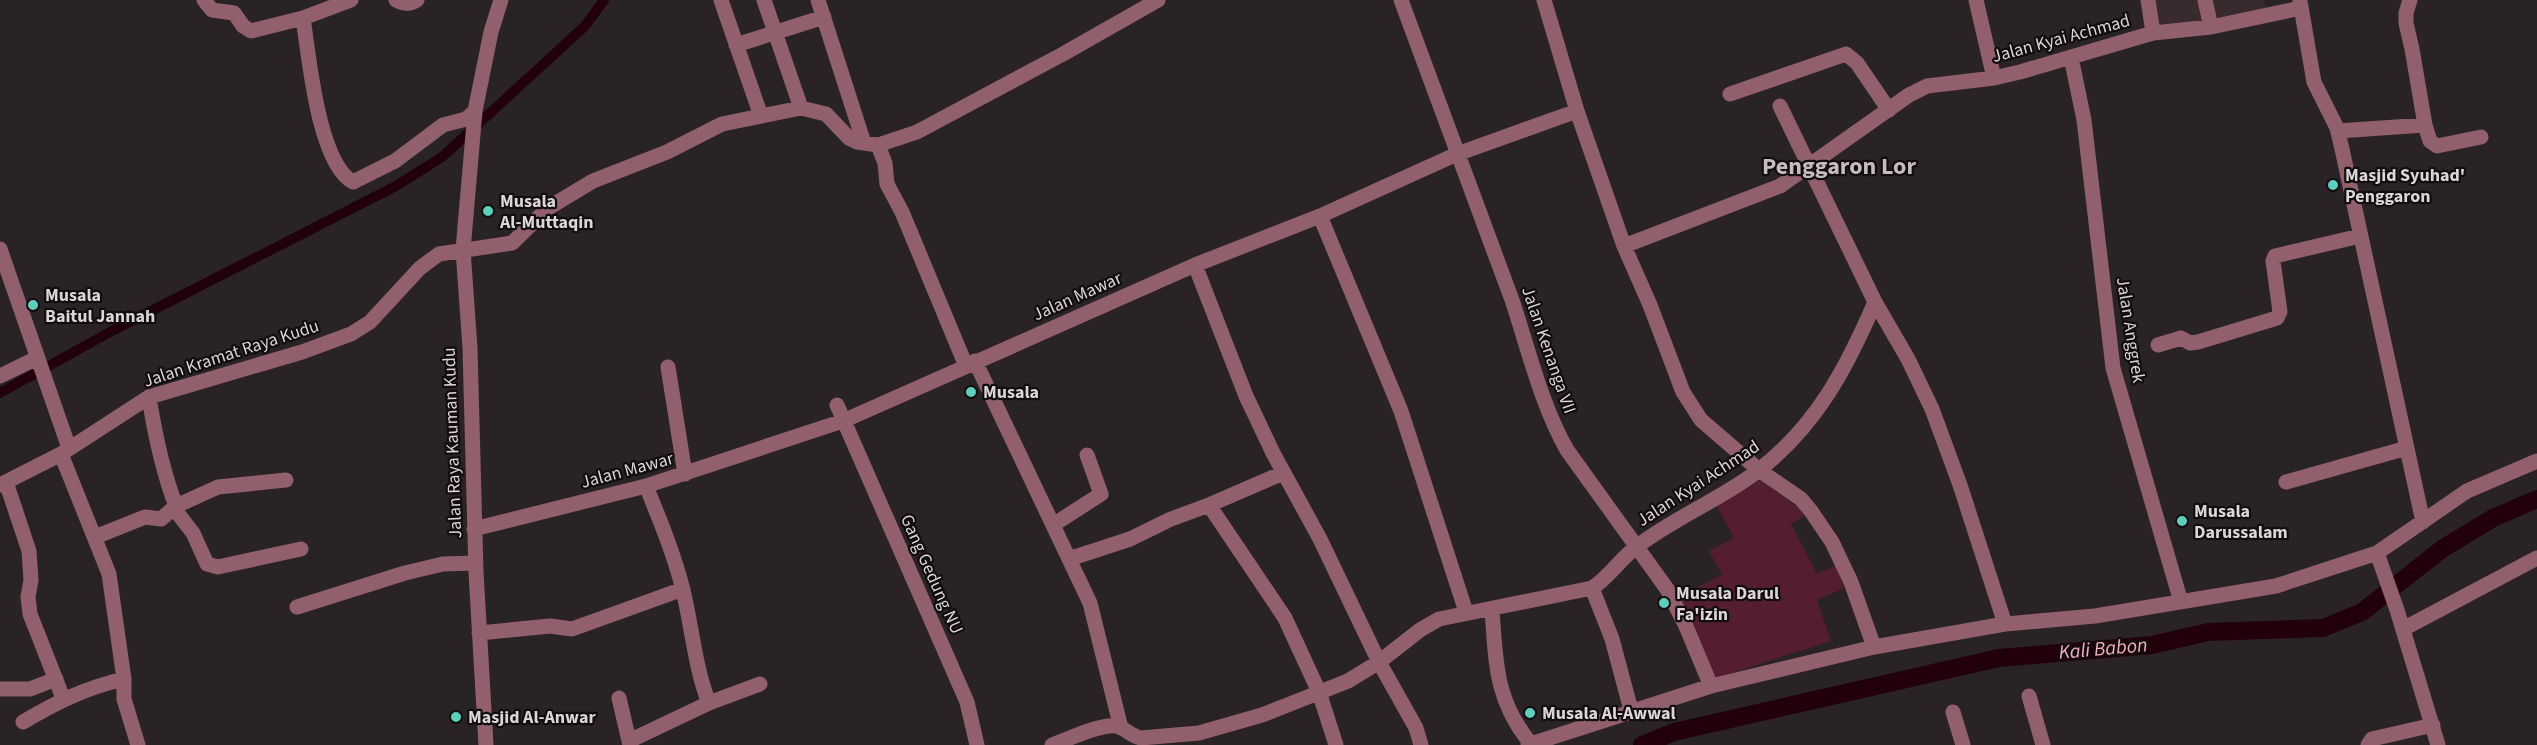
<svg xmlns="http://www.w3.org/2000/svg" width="2537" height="745" font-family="'Source Sans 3',sans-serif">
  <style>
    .built { fill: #382a2d }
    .green { fill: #541e30 }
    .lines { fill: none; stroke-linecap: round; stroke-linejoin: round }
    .canal { stroke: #22000b; stroke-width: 10 }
    .river { stroke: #22000b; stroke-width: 18 }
    .minor { stroke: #92606d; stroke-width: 15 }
    .poi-dot { fill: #5bcebc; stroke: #110d0e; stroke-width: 2 }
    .labels { text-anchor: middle; stroke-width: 4.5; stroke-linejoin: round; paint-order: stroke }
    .street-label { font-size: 18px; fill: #dbd5d7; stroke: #110d0e }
    .poi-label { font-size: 18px; font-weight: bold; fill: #dbd5d7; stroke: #110d0e; text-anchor: start }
    .water-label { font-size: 20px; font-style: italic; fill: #f9aac0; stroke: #110d0e }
    .district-label { font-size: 24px; font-weight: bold; fill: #c6bcbe; stroke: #110d0e }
  </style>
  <rect width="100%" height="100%" fill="#2a2325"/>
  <path class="built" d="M 2155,0 L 2264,0 L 2267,14 L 2155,32 Z"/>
  <path class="green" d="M 1760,480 L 1807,514 L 1791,524 L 1817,574 L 1836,566 L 1844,588 L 1817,600 L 1831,641 L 1716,678 L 1679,597 L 1722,575 L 1709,551 L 1734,538 L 1717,506 Z"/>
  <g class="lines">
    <path class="canal" d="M 0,393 L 110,332 L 396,186 L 442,157 L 585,26 L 604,0"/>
    <path class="river" d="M 1642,745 L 1674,732 L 1999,658 L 2152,645 L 2208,632 L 2323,628 L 2362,612 L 2442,549 L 2493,518 L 2537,499"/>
    <path class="minor" d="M 204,0 L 212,10 L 234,13 L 243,26 L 251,31 L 303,18 L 351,0
      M 396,0 C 404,4 410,5 417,0
      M 721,0 L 761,116
      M 764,0 L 801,108
      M 818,0 L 864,143
      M 1401,0 C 1437,100 1476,200 1512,300 C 1529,351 1541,404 1567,450 L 1667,589 L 1685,624 L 1711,686
      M 1544,0 L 1577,111 L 1624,246 L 1650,305 L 1683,392 L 1701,420 L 1759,470 L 1801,499 L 1811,511 L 1832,542 L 1851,582 L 1874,647
      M 1976,0 L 1994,78
      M 2148,0 L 2153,33
      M 2205,0 L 2211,27
      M 2410,0 L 2406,13 L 2406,23 L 2412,49 L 2425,125 L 2430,141 L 2437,146 L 2481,137
      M 2300,1 L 2314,82 L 2337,128 L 2342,149 L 2423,522
      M 303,18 C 309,56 318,163 353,182 L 395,161 L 443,125 L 466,119 L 475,111
      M 736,45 L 824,17
      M 2071,57 L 2084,120 L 2113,368 L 2181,602
      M 1730,94 L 1846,54 L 1857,63 L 1889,110
      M 1780,106 L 1875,302 L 1908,359 L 1932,409 L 1960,485 L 2005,624
      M 2338,131 L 2425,125
      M 878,145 L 885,163 L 887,184 L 902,212 L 966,366
      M 1320,216 L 1401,411 L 1466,612
      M 1624,246 L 1780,186 L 1909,95 L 1927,86 L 1994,78 L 2020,72 L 2153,33 L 2211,27 L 2301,8
      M 0,249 L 69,448
      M 1195,265 L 1246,396 L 1273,453 L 1320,539 L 1379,662 L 1416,728 L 1421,745
      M 2158,345 L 2181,338 L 2190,343 L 2198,342 L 2277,318 L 2280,312 L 2273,261 L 2275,256 L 2360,236
      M 975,361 L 1090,603 L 1121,728
      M 668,367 L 685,474
      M 0,376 L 37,358
      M 149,397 C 155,435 162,470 176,506 L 218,487 L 286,480
      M 837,405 L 967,702 L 977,745
      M 61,454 L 109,574 L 124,679 L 124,699 L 138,745
      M 6,482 L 29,551 L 31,580 L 28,597 L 30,614 L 63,698
      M 2286,482 L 2407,448
      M 0,485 L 61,454 L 149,397 L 302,352 L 351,334 L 370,322 L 420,268 L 439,254 L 512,243 L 548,208 L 593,181 L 667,152 L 722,124 L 801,108 L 826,114 L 849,138 L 857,142 L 878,145 L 917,132 L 1063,54 L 1158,0
      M 1209,505 L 1283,473
      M 1053,525 L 1101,494 L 1087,455
      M 474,529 L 646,486 L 843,421 L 1195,265 L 1320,216 L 1457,154 L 1577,111
      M 95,537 L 145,517 L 161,519 L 176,506 L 179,515 L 193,533 L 207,564 L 218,567 L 301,549
      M 2377,553 L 2397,610 L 2438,745
      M 1069,559 L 1130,539 L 1171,519 L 1209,505 L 1285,618 L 1319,692 L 1336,745
      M 1592,588 L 1612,639 L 1631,710
      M 297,607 L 405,573 L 443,564 L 475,563
      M 1492,610 C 1496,663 1495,700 1531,744
      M 2403,629 L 2537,558
      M 479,633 L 550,626 L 572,629 L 683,589
      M 0,689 L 30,689 L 56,679
      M 2029,696 L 2043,745
      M 619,698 L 630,745
      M 709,703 L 760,684
      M 1953,712 L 1963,745
      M 23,722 C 57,702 85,688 124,679
      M 629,741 L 709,703 C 695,668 692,627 683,590 C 674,554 660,520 646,486
      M 486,745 L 476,572 L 470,348 L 463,250 L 475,111 L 491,32 L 501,0
      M 1052,745 C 1067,740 1101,723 1116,726 C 1125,728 1131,736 1141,738 L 1199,733 L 1262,715 L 1285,706 L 1348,681 L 1379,662 L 1420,630 L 1439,619 L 1592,588 C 1610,577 1621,557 1639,545 C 1677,516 1722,499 1759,470 C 1817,425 1847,367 1875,302
      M 1528,745 L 1711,686 L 1874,647 L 2005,624 L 2095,616 L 2276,586 L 2377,553 L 2467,491 L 2537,461
      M 2368,745 L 2372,739 L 2433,725"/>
  </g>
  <g class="poi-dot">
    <circle cx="2333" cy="185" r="6"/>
    <circle cx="488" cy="211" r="6"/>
    <circle cx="33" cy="305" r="6"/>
    <circle cx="971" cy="392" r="6"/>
    <circle cx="2182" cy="521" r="6"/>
    <circle cx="1664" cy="603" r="6"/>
    <circle cx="1530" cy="713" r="6"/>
    <circle cx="456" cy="717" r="6"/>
  </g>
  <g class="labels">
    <g class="street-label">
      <text transform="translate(2061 38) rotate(-15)" y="6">Jalan Kyai Achmad</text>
      <text transform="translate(1077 296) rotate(-24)" y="6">Jalan Mawar</text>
      <text transform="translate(2131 330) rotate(81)" y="6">Jalan Anggrek</text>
      <text transform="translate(1549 350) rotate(71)" y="6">Jalan Kenanga VII</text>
      <text transform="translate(231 353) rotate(-18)" y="6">Jalan Kramat Raya Kudu</text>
      <text transform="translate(452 443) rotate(-92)" y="6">Jalan Raya Kauman Kudu</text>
      <text transform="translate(627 470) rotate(-15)" y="6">Jalan Mawar</text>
      <text transform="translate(1698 483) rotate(-33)" y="6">Jalan Kyai Achmad</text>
      <text transform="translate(932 574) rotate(66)" y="6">Gang Gedung NU</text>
    </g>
    <g class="poi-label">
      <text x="2345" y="181">Masjid Syuhad'<tspan x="2345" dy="21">Penggaron</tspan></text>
      <text x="500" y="207">Musala<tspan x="500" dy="21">Al-Muttaqin</tspan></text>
      <text x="45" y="301">Musala<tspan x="45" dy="21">Baitul Jannah</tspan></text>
      <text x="983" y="398">Musala</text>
      <text x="2194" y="517">Musala<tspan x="2194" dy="21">Darussalam</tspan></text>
      <text x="1676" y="599">Musala Darul<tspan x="1676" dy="21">Fa'izin</tspan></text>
      <text x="1542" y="719">Musala Al-Awwal</text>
      <text x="468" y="723">Masjid Al-Anwar</text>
    </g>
    <g class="water-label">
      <text transform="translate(2103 648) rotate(-5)" y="7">Kali Babon</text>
    </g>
    <g class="district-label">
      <text x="1839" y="174">Penggaron Lor</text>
    </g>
  </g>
</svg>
